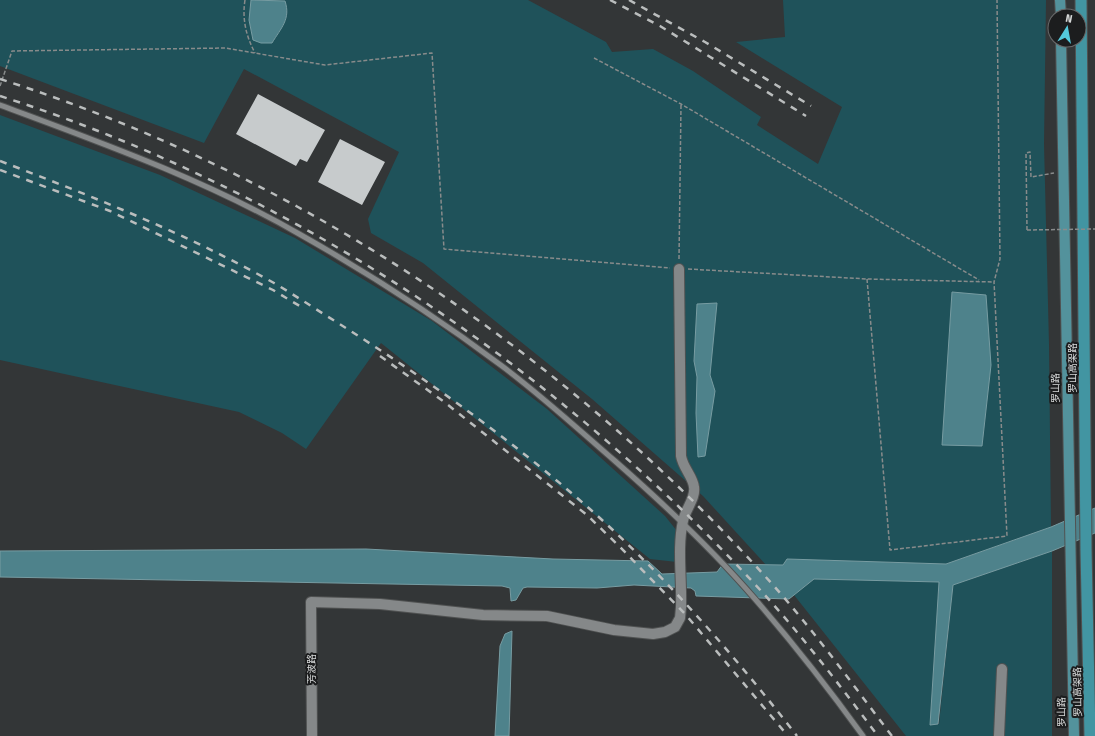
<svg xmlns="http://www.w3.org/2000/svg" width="1095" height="736" font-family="'Fira Sans Condensed','Noto Sans SC',sans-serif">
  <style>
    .green { fill: #1f525a }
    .water { fill: #4e828b; stroke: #779ca2 }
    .building { fill: #c7cbcc }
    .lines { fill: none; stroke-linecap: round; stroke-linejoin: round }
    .service-casing { stroke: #505252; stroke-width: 7 }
    .minor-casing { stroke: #505252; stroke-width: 12 }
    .primary-casing { stroke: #505252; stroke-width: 12 }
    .trunk-casing { stroke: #505252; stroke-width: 13 }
    .path { stroke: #888b8b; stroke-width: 1.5; stroke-dasharray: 4 2; stroke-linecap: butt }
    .service { stroke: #858889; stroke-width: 5 }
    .minor { stroke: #858889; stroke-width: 10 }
    .primary { stroke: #53929c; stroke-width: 10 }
    .trunk { stroke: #4295a2; stroke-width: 11 }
    .rail { stroke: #babdbd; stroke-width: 2.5; stroke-dasharray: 7 7; stroke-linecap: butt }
    .path-bridge { stroke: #888b8b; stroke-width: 1.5; stroke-dasharray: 4 2; stroke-linecap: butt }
    .labels { text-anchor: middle; stroke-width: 4; stroke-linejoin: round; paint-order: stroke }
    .street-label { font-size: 10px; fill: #d7d9d9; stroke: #1c1d1e }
  </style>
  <rect width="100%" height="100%" fill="#333637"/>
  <path class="green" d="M 0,0 L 528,0 L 606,42 L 612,52 L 653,49 L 693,71 L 761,117 L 757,125 L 818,164 L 842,107 L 736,42 L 785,37 L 783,0 L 1046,0 L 1044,144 L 1049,344 L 1051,527 L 946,564 L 787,559 L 783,565 L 766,565 L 703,496 L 592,399 L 423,263 L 371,233 L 368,219 L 399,152 L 244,69 L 204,143 L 0,66 Z
    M 0,115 L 160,175 L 295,238 L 432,321 L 547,409 L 665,516 L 677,531 L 677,562 L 650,559 L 381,343 L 306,449 L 282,433 L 239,412 L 0,360 Z
    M 1052,551 L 1052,736 L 906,736 L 794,595 L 814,579 L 939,582 L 930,725 L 939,724 L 953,585 Z"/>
  <path class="water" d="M 251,0 L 285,1 C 291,19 281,28 272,43 L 261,43 L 253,40 L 249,20 Z
    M 952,292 L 986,295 L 991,365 L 982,446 L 942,445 Z
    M 717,303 L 710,375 L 715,391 L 705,456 L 698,457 L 696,413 L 697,377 L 694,361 L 697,304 Z
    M 1095,508 L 1095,533 L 1052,551 L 953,585 L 938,724 L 930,725 L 939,582 L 814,579 L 789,599 L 696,596 L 695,591 L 691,588 L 634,585 L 597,588 L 527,587 L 523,588 L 516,600 L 511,601 L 510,588 L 502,586 L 0,577 L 0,551 L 366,549 L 553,559 L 648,561 L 662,574 L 717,572 L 723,564 L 783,565 L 787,559 L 946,564 L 1051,527 Z
    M 512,631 L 509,736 L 495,736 L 500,646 L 505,634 Z"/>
  <path class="building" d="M 258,94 L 325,130 L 307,162 L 300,159 L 296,166 L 236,134 Z
    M 340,139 L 385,162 L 362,205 L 318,182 Z"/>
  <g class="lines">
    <g class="service-casing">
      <path id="service" d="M 0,105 C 102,143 206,180 301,235 C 370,274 438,318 502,366 C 541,395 578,429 615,461 C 664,504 712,549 755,599 C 793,643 829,689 863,736"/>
    </g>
    <g class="minor-casing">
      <path id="minor" d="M 312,736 L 311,602 L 380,604 L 483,615 L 547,616 L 614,630 L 653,634 L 665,632 L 675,627 L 680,618 L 681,607 C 682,580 677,547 683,521 C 685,510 696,498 694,487 C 693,477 683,468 681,456 L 679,269
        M 999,736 L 1002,669"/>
    </g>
    <g class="primary-casing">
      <path id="primary" d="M 1060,0 L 1061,16
        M 1061,40 L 1074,736"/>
    </g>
    <g class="trunk-casing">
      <path id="trunk" d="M 1081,0 L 1086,550 L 1090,736"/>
    </g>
    <path class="path" d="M 245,0 C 242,19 246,36 255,53
      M 594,58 L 681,104 L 979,280
      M 0,86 L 12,51 L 225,48 L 325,65 L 432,53 L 444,249 L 670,268
      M 1027,230 L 1026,153 L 1030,152 L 1031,177 L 1054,173
      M 679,259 L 681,105
      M 688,269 L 867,279 L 994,282
      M 867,279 L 890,550 L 1007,536 L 994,282 L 1000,259 L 997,0"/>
    <use href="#service" class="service"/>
    <use href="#minor" class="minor"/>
    <use href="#primary" class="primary"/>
    <use href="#trunk" class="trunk"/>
    <path class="rail" d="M 610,0 L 660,26 L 806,116
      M 629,0 L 705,42 L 811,106
      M 0,79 C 297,174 565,352 773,585 C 815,632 853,685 892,736
      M 0,96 C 293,190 556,367 763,593 C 804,638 841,687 878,736
      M 0,161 C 94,197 187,234 274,283 C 296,296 317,310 338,323 C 427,379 513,441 591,510 C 667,578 735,656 797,736
      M 0,170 L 110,211 L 273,290 L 303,308
      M 380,356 L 443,401 L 587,515 L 620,547 L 686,615 L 788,736"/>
    <path class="path-bridge" d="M 1027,230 L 1095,229"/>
  </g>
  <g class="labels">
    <g class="street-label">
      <text transform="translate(1072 368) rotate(-90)" y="4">罗山高架路</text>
      <text transform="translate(1055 388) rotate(-91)" y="4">罗山路</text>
      <text transform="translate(311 669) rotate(-90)" y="4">芳波路</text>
      <text transform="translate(1077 692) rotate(-91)" y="4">罗山高架路</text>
      <text transform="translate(1061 712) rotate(-91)" y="4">罗山路</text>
    </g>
  </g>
  <g transform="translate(1067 28) rotate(11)"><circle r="19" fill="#1c1d1e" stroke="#676869"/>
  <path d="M0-3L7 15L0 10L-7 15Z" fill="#54cadd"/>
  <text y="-6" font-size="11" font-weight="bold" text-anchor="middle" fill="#d7d9d9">N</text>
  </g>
</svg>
